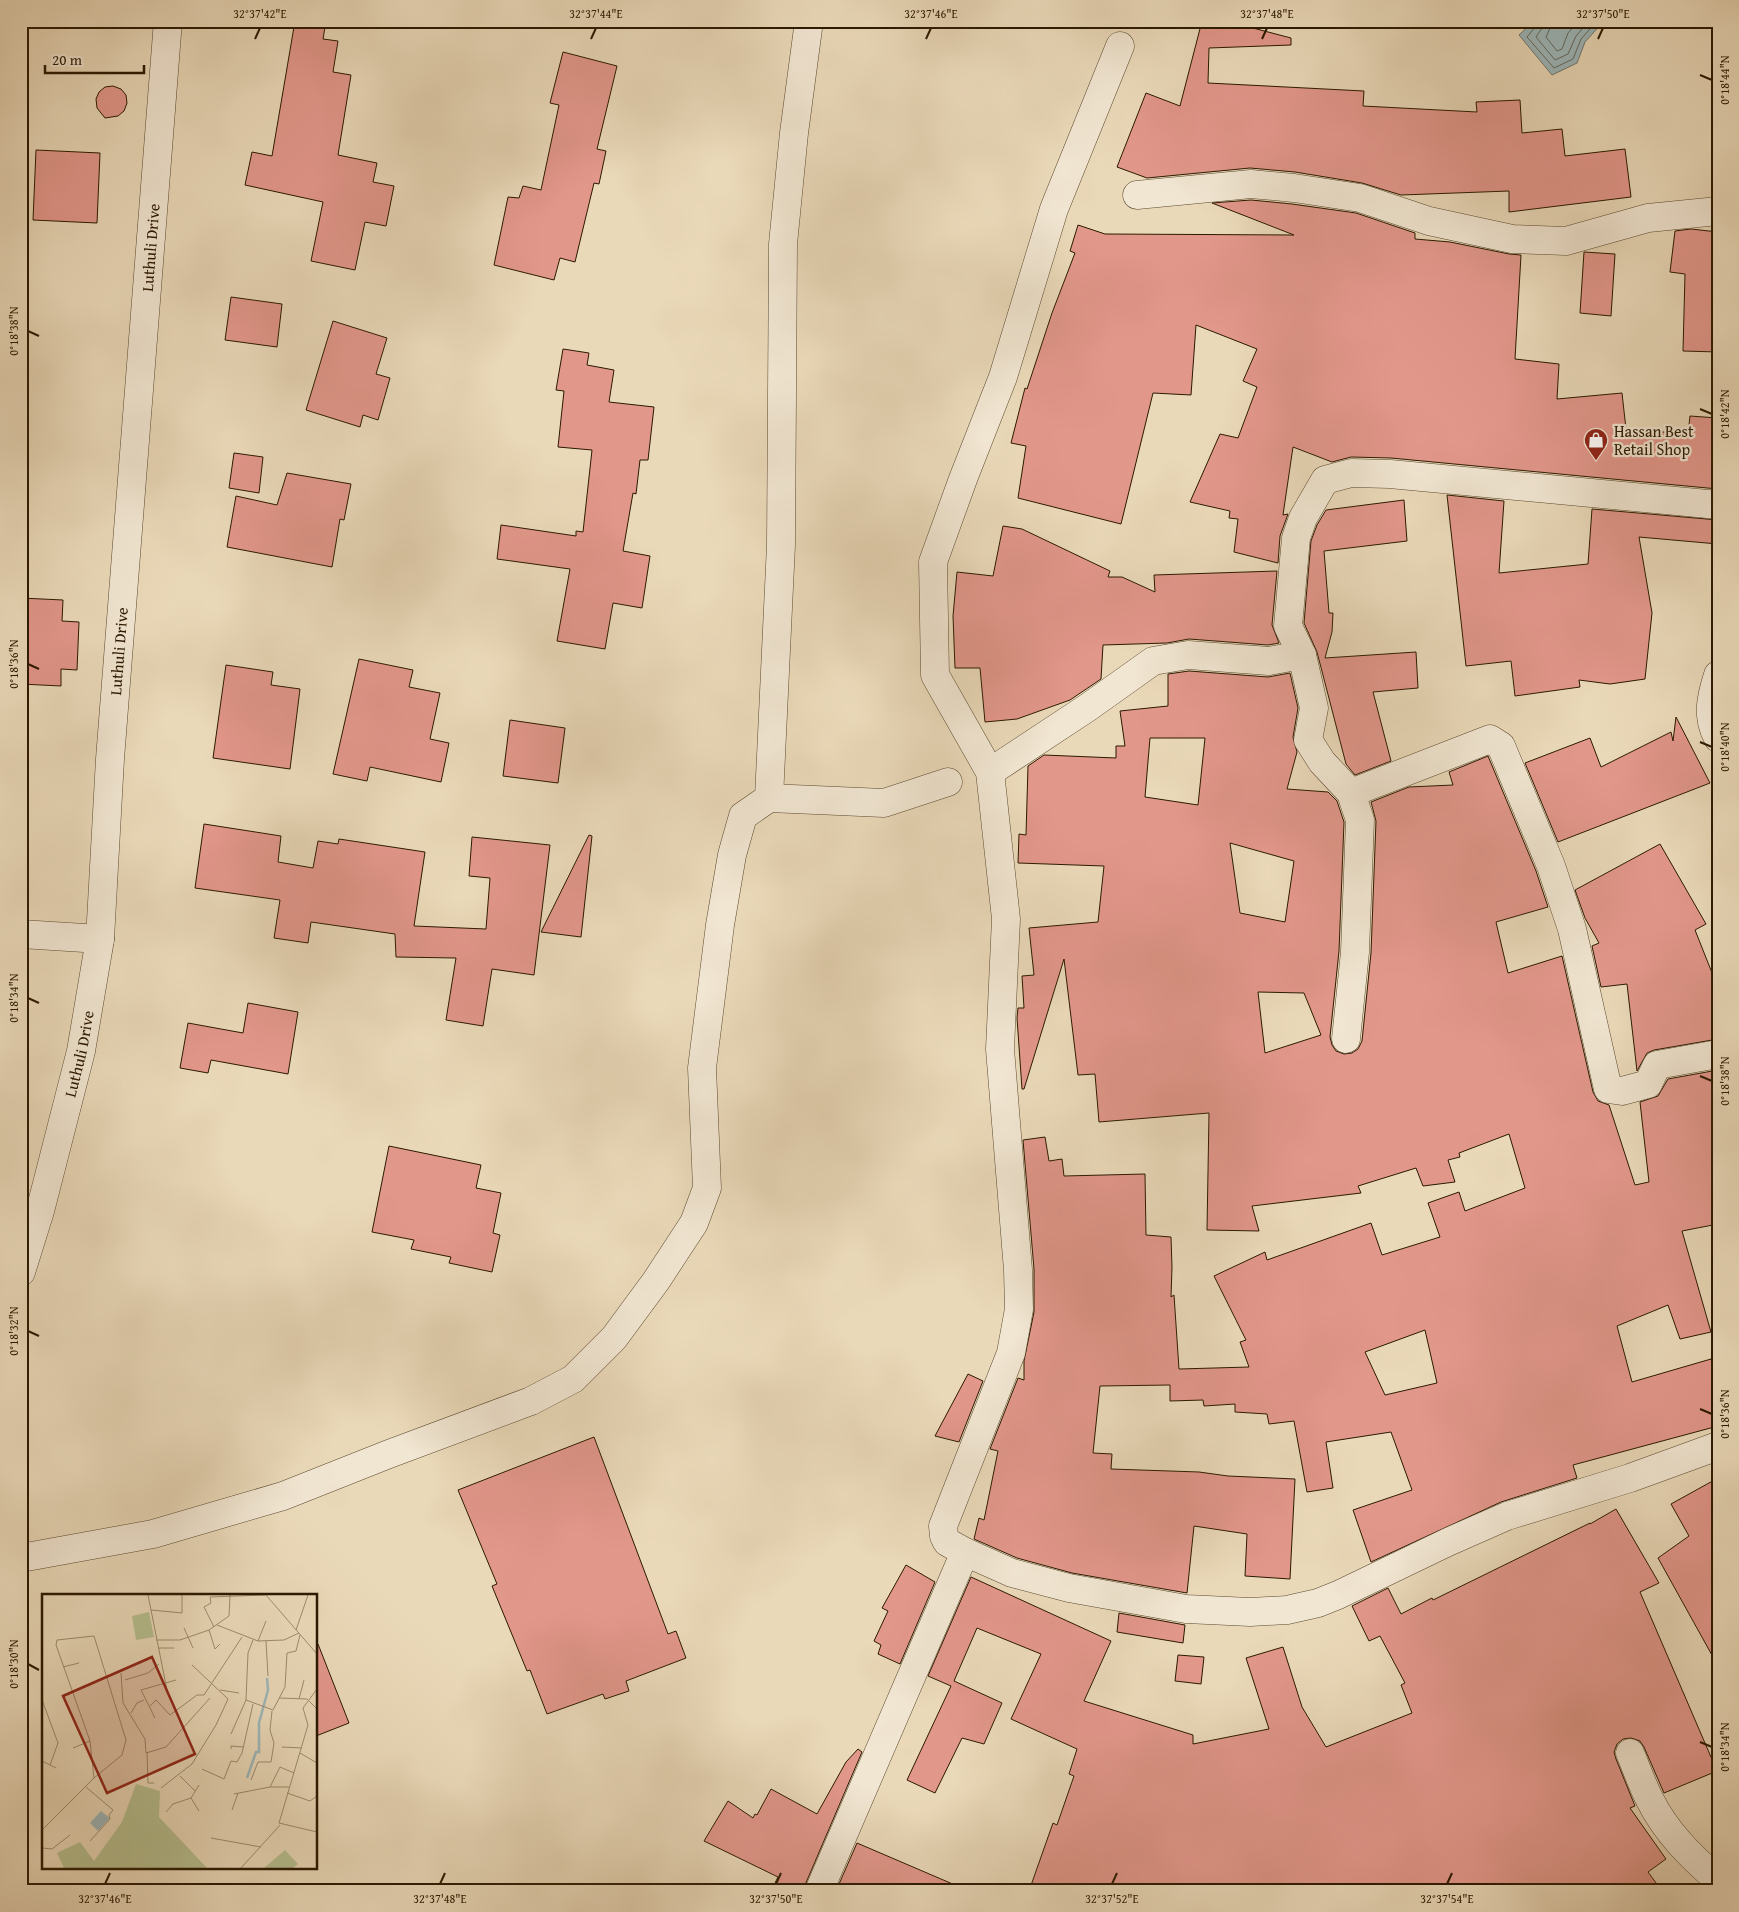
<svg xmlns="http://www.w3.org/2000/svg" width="1739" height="1912" font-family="'Gentium Book Plus',serif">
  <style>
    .water { fill: #9cb7ba; stroke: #6f7870 }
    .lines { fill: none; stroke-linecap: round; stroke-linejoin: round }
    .shore { stroke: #64685e; stroke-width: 1 }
    .building { fill: #e2978b; stroke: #2b1901; fill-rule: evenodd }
    .minor-casing { stroke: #5b492f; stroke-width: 29 }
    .minor { stroke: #f1e6d2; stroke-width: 28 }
    .ticks { fill: none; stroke: #2b1901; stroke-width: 2 }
    .labels { text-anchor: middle; stroke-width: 4.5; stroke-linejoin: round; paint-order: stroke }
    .street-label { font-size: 16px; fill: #2b1901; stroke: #f1e6d2 }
    .poi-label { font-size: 16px; fill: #2b1901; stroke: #f1e6d2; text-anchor: start }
    .inset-river { fill: none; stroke: #9cb7ba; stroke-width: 2.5 }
    .inset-road { fill: none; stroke: #9e8c6f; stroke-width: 1 }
    .view { fill: #8f2418; fill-opacity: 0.15; stroke: #8f2418; stroke-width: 2.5 }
    .inset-edge { fill: none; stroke: #2b1901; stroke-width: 2.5 }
    .neatline { fill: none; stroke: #2b1901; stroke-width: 2 }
    .ticks-label { font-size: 12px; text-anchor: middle; fill: #2b1901 }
  </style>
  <rect width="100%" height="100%" fill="#ead9b9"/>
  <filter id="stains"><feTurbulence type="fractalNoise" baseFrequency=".004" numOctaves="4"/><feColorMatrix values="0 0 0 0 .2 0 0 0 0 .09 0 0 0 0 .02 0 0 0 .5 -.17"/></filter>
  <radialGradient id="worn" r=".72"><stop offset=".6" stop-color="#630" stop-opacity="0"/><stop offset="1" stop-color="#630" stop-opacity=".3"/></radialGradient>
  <path class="water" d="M 1534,21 L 1603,21 L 1603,22 L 1585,42 L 1577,63 L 1552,75 L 1519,35 Z"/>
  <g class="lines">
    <path class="shore" d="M 1537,21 L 1536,26 L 1527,37 L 1554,68 L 1573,59 L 1581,39 L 1597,21
      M 1543,21 L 1542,28 L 1536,37 L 1555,60 L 1568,54 L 1576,36 L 1589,21
      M 1551,21 L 1550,28 L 1546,37 L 1557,51 L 1562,49 L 1568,33 L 1579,21"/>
  </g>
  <path class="building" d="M 295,21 L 326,21 L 323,39 L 338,41 L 333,72 L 351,75 L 338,155 L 377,163 L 373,182 L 394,186 L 386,226 L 365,222 L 355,270 L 311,261 L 323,202 L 245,185 L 252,152 L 272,156 Z
    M 1202,21 L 1226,21 L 1291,38 L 1291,45 L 1209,48 L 1208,83 L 1364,91 L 1363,106 L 1477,112 L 1476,102 L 1520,100 L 1522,133 L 1562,129 L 1565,156 L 1625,149 L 1631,197 L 1509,212 L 1509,191 L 1401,195 L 1362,183 L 1295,172 L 1250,168 L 1147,178 L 1117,167 L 1146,93 L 1180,106 Z
    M 563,52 L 617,66 L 597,149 L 606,151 L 599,184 L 594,183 L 575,262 L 560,258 L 554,280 L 494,265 L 508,197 L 519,198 L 523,186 L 541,190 L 559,105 L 550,103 Z
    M 113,86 L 121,89 L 126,95 L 127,103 L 124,111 L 118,116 L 105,118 L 97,108 L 96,99 L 99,92 L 105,87 Z
    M 36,150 L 100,153 L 97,223 L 33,220 Z
    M 1251,200 L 1292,204 L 1356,213 L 1415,233 L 1415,239 L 1450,242 L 1509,254 L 1521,255 L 1515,359 L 1559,364 L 1557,399 L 1622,393 L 1626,429 L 1688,434 L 1690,416 L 1718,418 L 1718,489 L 1391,458 L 1351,457 L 1332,462 L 1293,447 L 1283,515 L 1288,514 L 1280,536 L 1278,563 L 1234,552 L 1238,519 L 1229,518 L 1230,511 L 1190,502 L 1220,434 L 1238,438 L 1257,387 L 1243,381 L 1257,349 L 1196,325 L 1191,395 L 1153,393 L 1121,524 L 1018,498 L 1026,446 L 1011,443 L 1025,388 L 1027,389 L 1052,313 L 1075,253 L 1070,251 L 1078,225 L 1105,234 L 1294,235 L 1212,203 Z
    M 1691,229 L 1718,232 L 1718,352 L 1683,351 L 1685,274 L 1670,272 L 1675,231 Z
    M 1584,252 L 1615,254 L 1611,316 L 1580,313 Z
    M 231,297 L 282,304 L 277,347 L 225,340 Z
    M 333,321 L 387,338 L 376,374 L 390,378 L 378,420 L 363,415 L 360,427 L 306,410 Z
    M 563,349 L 589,353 L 587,365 L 614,370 L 609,402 L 654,407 L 648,460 L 640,460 L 636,494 L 633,493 L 623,551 L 650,556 L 642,608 L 613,603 L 605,649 L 557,641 L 570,569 L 497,559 L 501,525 L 576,536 L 576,531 L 583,532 L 592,450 L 558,447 L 564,391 L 556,390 Z
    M 234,453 L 263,457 L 259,493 L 229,488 Z
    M 287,473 L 351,484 L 344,520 L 340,519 L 332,567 L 227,547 L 236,496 L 277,505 Z
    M 1447,495 L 1504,501 L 1499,573 L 1588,564 L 1592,509 L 1718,520 L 1718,544 L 1639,537 L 1652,613 L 1645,679 L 1610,684 L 1579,680 L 1580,687 L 1515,696 L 1511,661 L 1466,666 Z
    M 1404,500 L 1407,541 L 1324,551 L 1329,613 L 1333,613 L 1332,632 L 1325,658 L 1416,652 L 1418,688 L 1373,692 L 1391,761 L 1355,775 L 1346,764 L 1317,652 L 1304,623 L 1311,541 L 1317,525 L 1326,510 Z
    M 1003,526 L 1022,529 L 1110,571 L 1108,577 L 1122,577 L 1155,592 L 1154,575 L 1277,571 L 1272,625 L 1279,643 L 1268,645 L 1189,639 L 1167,643 L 1103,645 L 1101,679 L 1070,700 L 1017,719 L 985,722 L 980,668 L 955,668 L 953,616 L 957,572 L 993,576 Z
    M 21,598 L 63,600 L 62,621 L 79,622 L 77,670 L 61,669 L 61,686 L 21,684 Z
    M 359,659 L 413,670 L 409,687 L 440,693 L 430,739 L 449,743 L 441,782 L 370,767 L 367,781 L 333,774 Z
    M 226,665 L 273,672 L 271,685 L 300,689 L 290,769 L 213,758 Z
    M 1189,671 L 1268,677 L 1290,673 L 1298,708 L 1293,737 L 1297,752 L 1287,789 L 1328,792 L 1337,801 L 1344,822 L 1339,951 L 1330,1037 L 1332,1045 L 1336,1051 L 1344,1054 L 1352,1053 L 1358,1049 L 1362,1041 L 1371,953 L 1376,821 L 1371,802 L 1409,787 L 1453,785 L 1449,772 L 1488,756 L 1536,871 L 1548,907 L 1496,922 L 1508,973 L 1562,956 L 1593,1092 L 1598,1101 L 1609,1105 L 1635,1185 L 1649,1182 L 1640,1102 L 1658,1096 L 1668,1079 L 1718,1070 L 1718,1224 L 1682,1231 L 1711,1332 L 1680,1339 L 1668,1305 L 1617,1326 L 1632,1382 L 1711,1359 L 1718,1377 L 1718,1426 L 1573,1465 L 1577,1478 L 1501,1502 L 1371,1562 L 1353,1510 L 1412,1490 L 1391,1432 L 1326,1442 L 1333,1488 L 1307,1492 L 1294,1421 L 1269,1424 L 1267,1414 L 1235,1412 L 1235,1404 L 1204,1406 L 1203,1400 L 1170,1401 L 1170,1385 L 1100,1386 L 1093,1453 L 1112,1454 L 1111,1469 L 1199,1472 L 1228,1476 L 1295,1479 L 1290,1579 L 1245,1576 L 1247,1534 L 1194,1526 L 1187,1593 L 1072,1573 L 1017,1558 L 974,1539 L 979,1518 L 984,1520 L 998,1451 L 990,1449 L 1018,1378 L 1024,1380 L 1024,1361 L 1034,1312 L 1034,1269 L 1023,1140 L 1045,1137 L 1049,1161 L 1062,1159 L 1064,1176 L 1145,1174 L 1146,1235 L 1171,1237 L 1172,1267 L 1171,1297 L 1174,1295 L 1179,1369 L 1249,1367 L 1240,1342 L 1246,1340 L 1214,1276 L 1265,1252 L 1267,1260 L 1371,1223 L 1382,1255 L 1440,1237 L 1428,1203 L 1459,1192 L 1465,1211 L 1525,1188 L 1509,1134 L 1459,1153 L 1460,1157 L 1448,1160 L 1455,1182 L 1423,1186 L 1416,1168 L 1358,1186 L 1361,1193 L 1252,1206 L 1259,1231 L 1207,1230 L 1209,1113 L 1099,1122 L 1095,1074 L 1078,1075 L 1064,959 L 1024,1089 L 1022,1089 L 1017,1018 L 1018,1008 L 1024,1008 L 1022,976 L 1034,975 L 1029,928 L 1098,922 L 1104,866 L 1018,863 L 1019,834 L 1026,835 L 1028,766 L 1044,755 L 1116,758 L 1116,746 L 1125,746 L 1120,711 L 1168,706 L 1168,674 ZM 1150,738 L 1205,738 L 1198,805 L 1145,797 ZM 1230,843 L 1294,861 L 1285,922 L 1240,913 ZM 1258,992 L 1304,993 L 1321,1035 L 1265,1053 ZM 1425,1330 L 1437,1383 L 1385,1395 L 1365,1352 Z
    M 1676,717 L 1710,783 L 1558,842 L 1525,763 L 1590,738 L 1601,767 L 1671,732 L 1673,741 Z
    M 510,720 L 565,728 L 558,783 L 503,776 Z
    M 204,824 L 281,836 L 278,862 L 313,868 L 318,841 L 338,844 L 339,839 L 425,852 L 414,926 L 486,929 L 490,878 L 469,876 L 472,837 L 550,845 L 534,975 L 492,969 L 483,1026 L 446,1020 L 456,958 L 396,957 L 395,934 L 311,922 L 308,943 L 274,938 L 280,900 L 195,888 Z
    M 589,835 L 592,836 L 581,937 L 541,932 Z
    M 1660,844 L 1706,924 L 1695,930 L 1718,988 L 1718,1039 L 1654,1050 L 1647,1053 L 1637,1071 L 1627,984 L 1601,987 L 1592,946 L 1599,943 L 1585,918 L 1575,890 Z
    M 248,1003 L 298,1012 L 288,1074 L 211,1060 L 208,1073 L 180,1068 L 188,1023 L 243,1033 Z
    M 389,1146 L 481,1165 L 476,1188 L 501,1193 L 493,1233 L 500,1235 L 492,1272 L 449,1263 L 451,1257 L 411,1249 L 414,1240 L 372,1232 Z
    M 968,1374 L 983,1381 L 959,1442 L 935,1436 Z
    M 594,1437 L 668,1634 L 676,1631 L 686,1658 L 626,1681 L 629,1691 L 605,1699 L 603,1694 L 547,1714 L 530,1670 L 527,1671 L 492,1586 L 497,1584 L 458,1490 Z
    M 1718,1478 L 1718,1666 L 1658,1558 L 1689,1536 L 1671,1504 Z
    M 1616,1509 L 1659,1583 L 1640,1592 L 1717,1771 L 1664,1793 L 1644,1747 L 1640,1741 L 1631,1738 L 1623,1739 L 1617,1744 L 1614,1752 L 1616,1759 L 1635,1806 L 1630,1808 L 1666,1859 L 1648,1872 L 1662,1891 L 1029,1891 L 1053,1823 L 1057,1825 L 1074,1776 L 1069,1774 L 1077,1749 L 1011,1719 L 1041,1654 L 977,1628 L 954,1681 L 1002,1703 L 984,1744 L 962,1738 L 935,1793 L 907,1780 L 951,1686 L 928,1676 L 971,1577 L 1111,1641 L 1084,1701 L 1193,1735 L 1193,1744 L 1269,1729 L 1246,1658 L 1283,1647 L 1302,1707 L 1326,1747 L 1412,1713 L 1401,1685 L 1405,1683 L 1380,1636 L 1369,1641 L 1352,1606 L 1388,1588 L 1401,1614 L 1432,1598 L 1433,1600 L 1590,1523 L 1590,1524 Z
    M 906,1565 L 935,1582 L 900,1664 L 878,1654 L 881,1645 L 874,1641 L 888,1611 L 882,1608 Z
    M 1119,1613 L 1185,1625 L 1183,1643 L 1117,1632 Z
    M 316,1644 L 318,1644 L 349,1723 L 316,1736 Z
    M 1178,1655 L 1204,1657 L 1201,1684 L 1175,1681 Z
    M 858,1749 L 862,1752 L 805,1885 L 804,1891 L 771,1891 L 778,1877 L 704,1841 L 728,1801 L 753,1818 L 755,1814 L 757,1815 L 771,1789 L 817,1814 L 846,1762 Z
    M 857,1843 L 969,1891 L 836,1891 Z"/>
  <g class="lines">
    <g class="minor-casing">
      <g id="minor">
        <path d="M 1120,46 L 1054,209 L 1003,377 L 963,479 L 933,562 L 935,675 L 990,772 L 1006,919 L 1000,1049 L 1018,1270 L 1019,1309 L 1011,1353 L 943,1526 L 944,1536 L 947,1542 L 965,1552 L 1012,1573 L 1069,1588 L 1186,1609 L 1250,1612 L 1287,1610 L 1318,1603 L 1338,1595 L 1448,1542 L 1507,1516 L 1630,1478 L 1718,1446"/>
        <path d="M 1137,195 L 1251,184 L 1294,188 L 1360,198 L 1429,221 L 1512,239 L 1566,241 L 1648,218 L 1718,211"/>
        <path d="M 1718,675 C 1711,697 1706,717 1718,738"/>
        <path d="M 990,772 L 1087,708 L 1153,661 L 1188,655 L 1269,661 L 1302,655"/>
        <path d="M 1351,793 L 1490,739 L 1501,746 L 1551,866 L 1572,929 L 1608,1089 L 1622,1091 L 1648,1084 L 1657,1065 L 1718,1054"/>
        <path d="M 769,798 L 884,803 L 948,782"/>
        <path d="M 21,934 L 100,939"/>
        <path d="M 1346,1039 L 1355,952 L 1360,820 L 1351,793 L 1322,762 L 1308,740 L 1314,708 L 1302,655 L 1288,626 L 1296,538 L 1303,518 L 1325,480 L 1351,473 L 1390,474 L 1718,505"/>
        <path id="s1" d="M 21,1272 L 40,1211 L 81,1051 L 100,939 L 110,759 L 168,21"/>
        <path d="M 21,1558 L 153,1534 L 283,1496 L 389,1454 L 531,1401 L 573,1379 L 614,1338 L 656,1281 L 694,1223 L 707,1188 L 702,1068 L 720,925 L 732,855 L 743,816 L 769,798 L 781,545 L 783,244 L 794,133 L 809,21"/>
        <path d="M 1630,1753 C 1637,1769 1642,1785 1650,1800 C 1666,1832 1691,1857 1718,1880"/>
        <path d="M 819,1891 L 965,1552"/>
      </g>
    </g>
    <use href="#minor" class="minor"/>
  </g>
  <path class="ticks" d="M 255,39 L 260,28M 591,39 L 596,28M 926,39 L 931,28M 1262,39 L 1267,28M 1598,39 L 1603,28M 1700,75 L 1712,80M 28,331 L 39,336M 1700,409 L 1712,414M 28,664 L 39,669M 1700,742 L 1712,747M 28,998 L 39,1003M 1700,1076 L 1712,1081M 28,1331 L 39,1336M 1700,1409 L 1712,1414M 28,1664 L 39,1670M 1700,1742 L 1712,1747M 105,1884 L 110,1873M 440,1884 L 445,1873M 776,1884 L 781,1873M 1112,1884 L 1117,1873M 1447,1884 L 1452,1873"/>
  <defs>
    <g id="shop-pin" transform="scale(1.25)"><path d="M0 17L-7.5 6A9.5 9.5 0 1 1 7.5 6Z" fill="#8f2418" stroke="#f1e6d2"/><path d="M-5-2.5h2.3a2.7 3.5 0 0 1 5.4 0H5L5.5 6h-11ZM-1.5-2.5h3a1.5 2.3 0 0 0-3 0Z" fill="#fff"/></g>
  </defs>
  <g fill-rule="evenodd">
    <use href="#shop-pin" x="1596" y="440"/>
  </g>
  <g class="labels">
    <g class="street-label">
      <text dy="6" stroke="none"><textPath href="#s1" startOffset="1036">Luthuli Drive</textPath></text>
      <text dy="6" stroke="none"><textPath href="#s1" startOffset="631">Luthuli Drive</textPath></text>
      <text dy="6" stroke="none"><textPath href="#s1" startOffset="226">Luthuli Drive</textPath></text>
    </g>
    <g class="poi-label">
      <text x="1614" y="437">Hassan Best<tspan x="1614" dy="18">Retail Shop</tspan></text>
    </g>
  </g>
  <g transform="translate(42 1594)">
    <rect width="275" height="275" fill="#ead9b9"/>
    <path d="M 107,18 L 112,43 L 94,46 L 90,22 ZM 94,190 L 118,197 L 117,223 L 165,274 L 22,274 L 15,259 L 38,248 L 52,267 L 80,228 ZM 243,256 L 256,270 L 251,274 L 222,274 Z" fill="#b6bf90"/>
    <path d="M 59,217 L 68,224 L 56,237 L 48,229 Z" fill="#9cb7ba"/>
    <path class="inset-river" d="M 205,184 L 214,158 L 217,158 L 217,129 L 226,96 L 225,84"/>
    <path class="inset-road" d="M 106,1 L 126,101M 224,1 L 275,60M 168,3 L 223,1M 168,3 L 169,9 L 162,13 L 172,33M 109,16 L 140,19 L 140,1M 175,31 L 216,47 L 242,46 L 257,39M 142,34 L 151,54M 167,36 L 173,55 L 178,50M 254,36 L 266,1M 114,46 L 138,46 L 167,36 L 187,22 L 188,1M 216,47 L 224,27M 224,47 L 226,82M 116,54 L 132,54M 21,73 L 37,69M 79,79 L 81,109 L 103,145 L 104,159 L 124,153 L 168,104M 83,86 L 106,79 L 117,70M 275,95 L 261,114 L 266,131 L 237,229 L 275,238M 178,96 L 197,99M 237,104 L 265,105 L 275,115M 257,105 L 262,86M 0,106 L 16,149 L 8,171M 204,106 L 231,116 L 243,93 L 245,59 L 254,57 L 258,41M 108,112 L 114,106 L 128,121 L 155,101 L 162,101 L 200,43M 89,119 L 95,109 L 102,106M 113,124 L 99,96 L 134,86M 189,140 L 204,106 L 206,59 L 211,46M 240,153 L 260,154M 31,154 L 48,147M 189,155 L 189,152 L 201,153M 105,159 L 106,189 L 112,189M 258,159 L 275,169M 0,167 L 14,174M 160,175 L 182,185 L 189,167 L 195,168 L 200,159 L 211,110M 138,182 L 153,197M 209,186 L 216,168 L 229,168 L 232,149 L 228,136 L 230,117M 44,193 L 71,216 L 67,221 L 68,225 L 48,247M 247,193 L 228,193 L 238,173 L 252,179M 119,194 L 150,170 L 174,131 L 186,105 L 150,71M 245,199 L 268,207 L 275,202M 192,200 L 228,193M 149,204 L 157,217M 190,216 L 196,199M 124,218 L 131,210 L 149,204 L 157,191M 0,236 L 52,184 L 48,147 L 14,51 L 15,46 L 52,42 L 84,146 L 80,161 L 52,184M 169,244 L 219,253M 0,254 L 10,255 L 28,241M 199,274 L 238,231"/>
    <path class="view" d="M 110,63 L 153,160 L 65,199 L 21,102 Z"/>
    <rect width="275" height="275" class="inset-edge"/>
  </g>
  <rect width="1739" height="1912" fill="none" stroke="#ead9b9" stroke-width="55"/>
  <path d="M45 65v8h99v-8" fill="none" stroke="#2b1901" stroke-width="2.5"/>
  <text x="52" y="65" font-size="15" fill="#2b1901" stroke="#f1e6d2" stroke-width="4" paint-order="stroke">20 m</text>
  <rect x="28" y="28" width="1684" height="1856" class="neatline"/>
  <g class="ticks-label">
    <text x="260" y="18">32°37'42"E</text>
    <text x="596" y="18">32°37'44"E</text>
    <text x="931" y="18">32°37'46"E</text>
    <text x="1267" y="18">32°37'48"E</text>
    <text x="1603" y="18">32°37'50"E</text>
    <text transform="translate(1725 80) rotate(-90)" y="4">0°18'44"N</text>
    <text transform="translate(14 331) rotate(-90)" y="4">0°18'38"N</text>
    <text transform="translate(1725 414) rotate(-90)" y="4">0°18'42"N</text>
    <text transform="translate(14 664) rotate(-90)" y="4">0°18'36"N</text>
    <text transform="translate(1725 747) rotate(-90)" y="4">0°18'40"N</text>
    <text transform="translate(14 998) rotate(-90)" y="4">0°18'34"N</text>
    <text transform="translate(1725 1081) rotate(-90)" y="4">0°18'38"N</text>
    <text transform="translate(14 1331) rotate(-90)" y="4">0°18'32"N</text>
    <text transform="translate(1725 1414) rotate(-90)" y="4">0°18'36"N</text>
    <text transform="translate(14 1664) rotate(-90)" y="4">0°18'30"N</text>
    <text transform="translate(1725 1747) rotate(-90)" y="4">0°18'34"N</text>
    <text x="105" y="1903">32°37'46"E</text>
    <text x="440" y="1903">32°37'48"E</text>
    <text x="776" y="1903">32°37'50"E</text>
    <text x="1112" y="1903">32°37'52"E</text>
    <text x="1447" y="1903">32°37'54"E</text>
  </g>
  <rect width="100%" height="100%" filter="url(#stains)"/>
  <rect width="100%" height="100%" fill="url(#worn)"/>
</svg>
